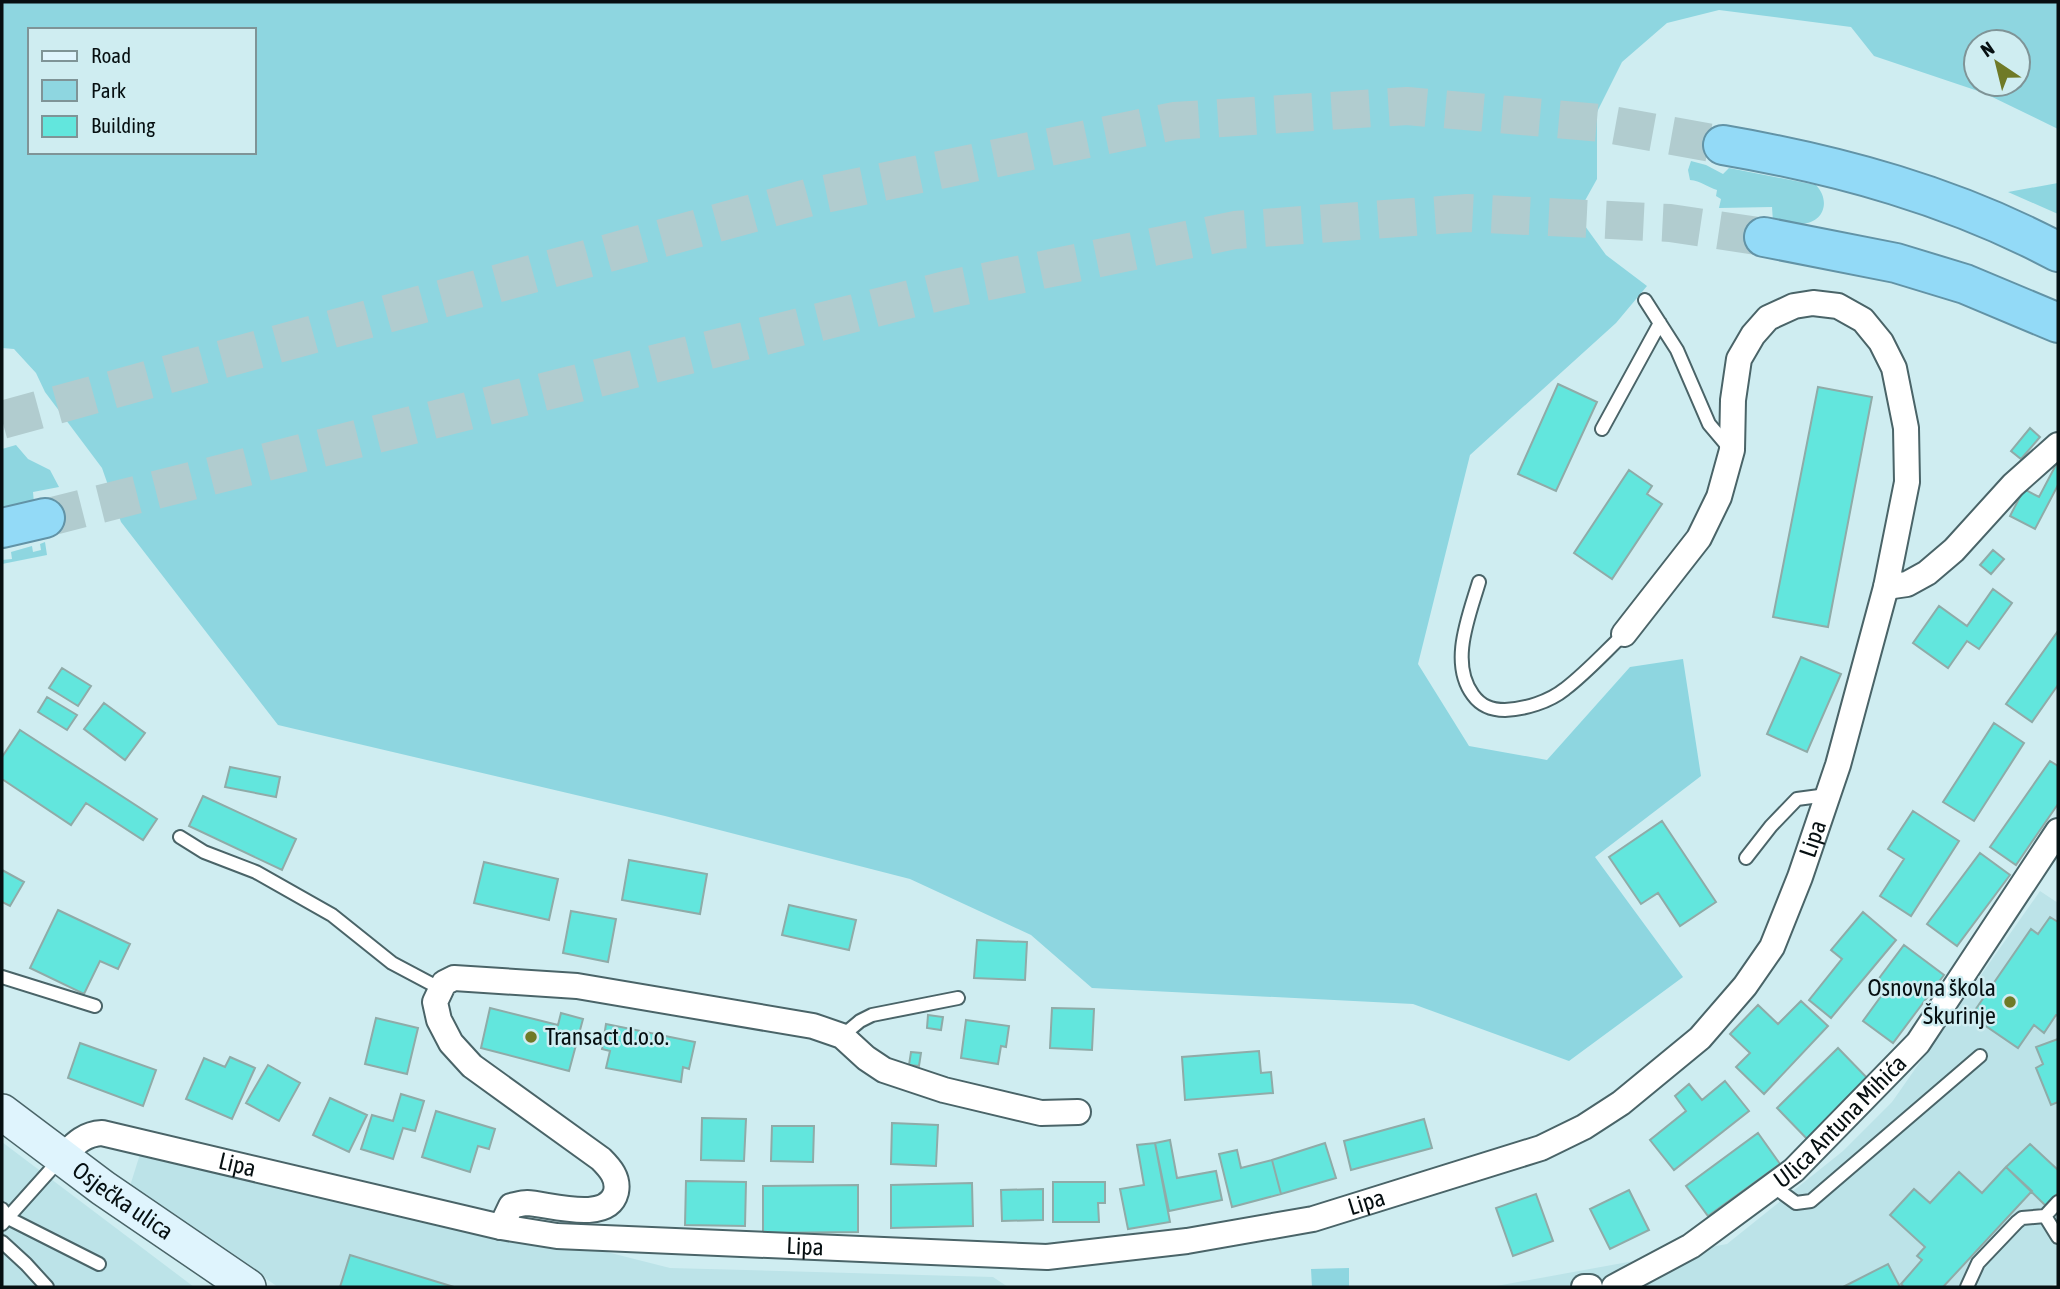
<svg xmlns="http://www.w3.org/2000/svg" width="2060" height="1289" font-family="'Asap Condensed',sans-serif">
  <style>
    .built { fill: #bce3e8 }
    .green { fill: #8ed6e0; fill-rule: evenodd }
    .building { fill: #62e6dd; stroke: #8faba8; stroke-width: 2 }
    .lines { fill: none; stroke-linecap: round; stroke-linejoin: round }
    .highway-tunnel { stroke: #b1cccf; stroke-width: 38; stroke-dasharray: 38 19; stroke-linecap: butt }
    .lane-casing { stroke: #4a6468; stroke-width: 16 }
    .street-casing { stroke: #4a6468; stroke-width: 28 }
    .secondary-casing { stroke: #4a6468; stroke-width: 38 }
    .highway-casing { stroke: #6293a6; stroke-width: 42 }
    .lane { stroke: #fff; stroke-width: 12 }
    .street { stroke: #fff; stroke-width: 24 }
    .secondary { stroke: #dff4fd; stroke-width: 35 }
    .highway { stroke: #93daf7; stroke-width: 38 }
    .poi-dot { fill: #6f7a27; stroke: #cfedf1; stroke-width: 2.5 }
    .labels { text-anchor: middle; stroke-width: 5; stroke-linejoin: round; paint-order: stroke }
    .street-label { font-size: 24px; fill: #060f11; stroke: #cfedf1 }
    .poi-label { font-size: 24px; fill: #060f11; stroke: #cfedf1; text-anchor: end }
  </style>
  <rect width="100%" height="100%" fill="#cfedf1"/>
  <path class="built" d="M 2040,891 L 2058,903 L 2058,1283 L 2048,1287 L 1491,1287 L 1727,1244 L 1843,1151 L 1892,1102 Z
    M 146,1135 L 670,1268 L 993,1277 L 1008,1287 L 278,1287 L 130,1186 Z
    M 2,1142 L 194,1287 L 2,1287 Z"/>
  <path class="green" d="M 2,2 L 2058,2 L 2058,129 L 1984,93 L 1874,56 L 1851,27 L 1719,10 L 1667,23 L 1622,62 L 1597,112 L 1597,179 L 1577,215 L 1606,255 L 1647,286 L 1616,323 L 1470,455 L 1418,664 L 1469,746 L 1547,760 L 1630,667 L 1683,659 L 1701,776 L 1595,857 L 1683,977 L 1569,1061 L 1413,1004 L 1092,988 L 1031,935 L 910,879 L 665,816 L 278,725 L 121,522 L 102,468 L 45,392 L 36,373 L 14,349 L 2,348 ZM 30,30 L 254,30 L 254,152 L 30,152 ZM 2018,42 L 2018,84 L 1976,84 L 1976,42 Z
    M 1691,161 L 1706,165 L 1723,174 L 1729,168 L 1816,185 C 1831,201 1824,223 1801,224 C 1792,225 1782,223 1773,222 L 1772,207 L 1719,208 L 1721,199 L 1716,196 L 1717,190 C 1707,187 1701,181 1690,180 L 1688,170 Z
    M 2058,183 L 2058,214 L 2008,192 Z
    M 16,445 L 28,459 L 50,470 L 59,487 L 33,492 L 34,503 L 2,510 L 2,449 Z
    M 45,542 L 47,555 L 2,564 L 2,560 L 12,559 L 11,552 L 32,546 L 33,552 L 41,550 L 40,544 Z
    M 1349,1268 L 1349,1287 L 1312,1287 L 1311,1269 Z"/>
  <path class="building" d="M 1558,384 L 1597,402 L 1556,491 L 1518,474 Z
    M 1818,387 L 1872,397 L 1828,627 L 1773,617 Z
    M 2030,428 L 2040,437 L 2021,459 L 2011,451 Z
    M 2058,461 L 2058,485 L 2035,529 L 2010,516 L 2024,489 L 2039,497 Z
    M 1629,470 L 1652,486 L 1647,494 L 1662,504 L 1612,579 L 1574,553 Z
    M 1993,550 L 2004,559 L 1991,574 L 1980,565 Z
    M 1993,589 L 2012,603 L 1979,649 L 1967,641 L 1948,668 L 1913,643 L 1939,606 L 1967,626 Z
    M 2058,631 L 2058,685 L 2032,722 L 2006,704 Z
    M 1801,657 L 1841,674 L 1807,752 L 1767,734 Z
    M 62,668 L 91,686 L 78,706 L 49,688 Z
    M 47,697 L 77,715 L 67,730 L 38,712 Z
    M 104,703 L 145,733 L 125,760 L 84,729 Z
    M 1994,723 L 2024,743 L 1974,821 L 1943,802 Z
    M 20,730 L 157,819 L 143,840 L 86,803 L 71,825 L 2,779 L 2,757 Z
    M 2050,761 L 2058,766 L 2058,804 L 2016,865 L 1990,847 Z
    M 230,767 L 280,777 L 276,797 L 225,787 Z
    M 203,796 L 296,839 L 282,870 L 189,826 Z
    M 1913,811 L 1959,841 L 1911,916 L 1880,896 L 1904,859 L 1888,849 Z
    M 1662,821 L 1716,902 L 1680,926 L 1658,893 L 1641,904 L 1609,857 Z
    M 1980,853 L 2010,875 L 1957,946 L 1927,924 Z
    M 629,860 L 707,874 L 700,914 L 622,900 Z
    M 484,862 L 558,879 L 549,920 L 474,903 Z
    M 2,870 L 24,882 L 10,906 L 2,902 Z
    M 789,905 L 856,920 L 849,950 L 782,935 Z
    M 58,910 L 130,944 L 118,969 L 100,961 L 84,994 L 30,968 Z
    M 571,911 L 616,919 L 608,962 L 563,953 Z
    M 1863,912 L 1896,940 L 1831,1018 L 1809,1000 L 1842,959 L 1831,950 Z
    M 2050,917 L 2058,922 L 2058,1016 L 2056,1015 L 2044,1033 L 2034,1025 L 2018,1048 L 1971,1016 L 2031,929 L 2038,934 Z
    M 977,940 L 1027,942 L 1025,980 L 974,978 Z
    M 1904,945 L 1944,975 L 1893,1043 L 1863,1021 L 1887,988 L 1877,981 Z
    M 1801,1001 L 1828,1026 L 1764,1094 L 1736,1067 L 1750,1053 L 1730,1034 L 1758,1005 L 1778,1024 Z
    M 490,1008 L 558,1025 L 561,1013 L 583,1019 L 569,1071 L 481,1048 Z
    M 1052,1008 L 1094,1009 L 1092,1050 L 1050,1048 Z
    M 928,1015 L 943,1017 L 941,1030 L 927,1028 Z
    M 376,1018 L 418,1028 L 407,1074 L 365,1064 Z
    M 966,1020 L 1009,1026 L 1006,1047 L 1001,1046 L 998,1064 L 961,1058 Z
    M 606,1024 L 695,1042 L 689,1069 L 683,1067 L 681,1082 L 606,1068 L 610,1051 L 602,1049 Z
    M 2058,1039 L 2058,1102 L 2051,1105 L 2036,1068 L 2043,1064 L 2036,1047 Z
    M 80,1043 L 156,1070 L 143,1106 L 68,1078 Z
    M 1838,1048 L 1872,1083 L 1811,1143 L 1777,1108 Z
    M 1259,1051 L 1261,1073 L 1271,1072 L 1273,1093 L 1185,1100 L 1182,1057 Z
    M 911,1052 L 921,1053 L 919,1066 L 909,1065 Z
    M 230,1057 L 255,1068 L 232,1119 L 186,1099 L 204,1058 L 225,1067 Z
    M 268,1065 L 300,1083 L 279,1121 L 246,1103 Z
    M 1725,1081 L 1749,1111 L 1674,1170 L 1650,1140 L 1686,1111 L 1675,1096 L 1689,1084 L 1702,1100 Z
    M 401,1094 L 424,1101 L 415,1131 L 403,1128 L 393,1159 L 361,1149 L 372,1115 L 393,1121 Z
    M 330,1098 L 367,1115 L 349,1152 L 313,1135 Z
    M 436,1111 L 495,1129 L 489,1149 L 478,1146 L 470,1172 L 422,1157 Z
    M 702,1118 L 746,1119 L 744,1161 L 701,1160 Z
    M 1424,1119 L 1432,1148 L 1351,1170 L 1344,1141 Z
    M 892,1123 L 938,1125 L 936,1166 L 891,1164 Z
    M 772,1126 L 814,1126 L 813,1162 L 771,1161 Z
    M 1758,1133 L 1780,1164 L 1708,1216 L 1686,1186 Z
    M 1170,1140 L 1177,1178 L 1216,1171 L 1222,1200 L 1169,1211 L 1155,1143 Z
    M 1155,1143 L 1170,1222 L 1128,1229 L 1120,1189 L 1144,1185 L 1137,1145 Z
    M 1325,1143 L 1336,1178 L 1281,1194 L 1272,1160 Z
    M 2030,1144 L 2058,1170 L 2058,1193 L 2046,1206 L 2006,1167 Z
    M 1237,1150 L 1241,1168 L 1272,1160 L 1281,1194 L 1232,1207 L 1219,1154 Z
    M 2006,1167 L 2032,1191 L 1943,1287 L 1904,1287 L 1901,1284 L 1922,1260 L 1917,1256 L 1925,1247 L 1890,1215 L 1914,1189 L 1930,1203 L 1959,1172 L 1982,1193 Z
    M 686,1181 L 746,1182 L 745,1226 L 685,1225 Z
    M 1053,1182 L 1105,1182 L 1105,1203 L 1098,1203 L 1099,1222 L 1053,1222 Z
    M 972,1183 L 973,1226 L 891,1228 L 891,1185 Z
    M 858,1185 L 858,1232 L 763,1233 L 763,1186 Z
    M 1043,1189 L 1043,1220 L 1002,1221 L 1001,1190 Z
    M 1629,1190 L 1649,1230 L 1610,1249 L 1590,1209 Z
    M 1536,1194 L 1553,1241 L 1513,1256 L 1496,1208 Z
    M 350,1255 L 454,1287 L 340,1287 Z
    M 1888,1264 L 1900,1287 L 1843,1287 Z"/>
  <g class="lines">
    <path class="highway-tunnel" d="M 2,420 L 815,196 L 1174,121 L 1407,106 L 1601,123 L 1723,145
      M 45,518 L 950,289 L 1235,230 L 1467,213 L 1670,223 L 1764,237"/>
    <g class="lane-casing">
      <path id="lane" d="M 1645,300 L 1677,350 L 1709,424 L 1731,450
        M 1602,429 L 1660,323
        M 1479,582 C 1469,616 1449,663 1473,695 C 1481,706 1491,710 1505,710 C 1525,709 1549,702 1565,689 C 1586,673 1605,652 1624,634
        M 180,837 L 204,852 L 256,872 L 332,915 L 392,963 L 441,989
        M 1746,858 L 1771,826 L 1797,799 L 1827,795
        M 2,977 L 95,1006
        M 842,1036 L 860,1021 L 872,1015 L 958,998
        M 1773,1186 L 1796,1203 L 1811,1201 L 1980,1056
        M 2,1209 L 8,1218 L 99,1264
        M 2045,1216 L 2058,1202
        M 2,1224 L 62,1157
        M 2,1242 L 26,1264 L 47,1287
        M 1967,1287 L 1978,1263 L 2017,1222 L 2022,1218 L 2045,1216 L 2058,1237"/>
    </g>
    <g class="street-casing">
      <g id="street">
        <path d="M 1886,587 L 1907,584 L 1927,573 L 1954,550 L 2013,485 L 2058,445"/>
        <path id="s1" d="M 62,1157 C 74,1145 83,1134 102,1133 L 501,1227 L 557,1236 L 1047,1257 L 1187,1241 L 1313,1219 L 1541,1148 L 1584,1127 L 1621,1103 L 1700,1038 L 1745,986 L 1772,947 L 1800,877 L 1838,765 L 1886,587 L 1907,482 L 1906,428 L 1894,368 L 1881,342 L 1863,320 L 1838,306 L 1813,303 L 1794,306 L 1768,318 L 1753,335 L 1739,359 L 1733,400 L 1732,450 L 1719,497 L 1699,538 L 1624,634"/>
        <path d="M 501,1227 L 511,1206 C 516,1205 522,1203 527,1203 C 549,1204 608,1224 616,1192 C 619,1178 610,1168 601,1159 L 472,1066 L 451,1043 L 439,1020 L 435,1002 L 444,983 L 454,978 L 577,986 L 813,1026 L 842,1036 L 866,1058 L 884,1070 L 944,1090 L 1041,1113 L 1078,1112"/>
        <path d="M 1584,1287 L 1590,1287"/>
        <path id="s2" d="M 1614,1287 L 1691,1246 L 1794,1170 L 1918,1043 L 2058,831"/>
      </g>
    </g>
    <g class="secondary-casing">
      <g id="secondary">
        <path id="s3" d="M 2,1112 L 103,1188 L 248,1287"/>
      </g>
    </g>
    <g class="highway-casing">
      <path id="highway" d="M 1723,145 C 1839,165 1953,196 2058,252
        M 1764,237 L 1896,263 L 1965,284 L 2058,323
        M 2,528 L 45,518"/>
    </g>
    <use href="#lane" class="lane"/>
    <use href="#street" class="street"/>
    <use href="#secondary" class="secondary"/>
    <use href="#highway" class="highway"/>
  </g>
  <g class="poi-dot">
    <circle cx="2010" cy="1002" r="7"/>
    <circle cx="531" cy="1037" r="7"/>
  </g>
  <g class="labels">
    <g class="street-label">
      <text dy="8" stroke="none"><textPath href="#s1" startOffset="1939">Lipa</textPath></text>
      <text dy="8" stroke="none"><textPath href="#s2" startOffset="282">Ulica Antuna Mihića</textPath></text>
      <text dy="8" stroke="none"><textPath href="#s1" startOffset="187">Lipa</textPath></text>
      <text dy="8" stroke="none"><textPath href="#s3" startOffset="150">Osječka ulica</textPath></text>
      <text dy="8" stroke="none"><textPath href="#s1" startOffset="1330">Lipa</textPath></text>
      <text dy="8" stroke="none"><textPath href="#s1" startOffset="763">Lipa</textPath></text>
    </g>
    <g class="poi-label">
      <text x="1996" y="996">Osnovna škola<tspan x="1996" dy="28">Škurinje</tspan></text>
      <text x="545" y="1045" text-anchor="start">Transact d.o.o.</text>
    </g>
  </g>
  <rect width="2060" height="1289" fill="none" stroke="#060f11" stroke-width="7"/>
  <rect x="28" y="28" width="228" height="126" fill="#cfedf1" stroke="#7f9497" stroke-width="2"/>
  <rect x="42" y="51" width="35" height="10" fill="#dff4fd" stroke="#7f9497" stroke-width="2"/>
  <text x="91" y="63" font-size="21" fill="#060f11">Road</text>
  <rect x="42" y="80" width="35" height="21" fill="#8ed6e0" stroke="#7f9497" stroke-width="2"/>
  <text x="91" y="98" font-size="21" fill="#060f11">Park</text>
  <rect x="42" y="116" width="35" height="21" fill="#62e6dd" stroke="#7f9497" stroke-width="2"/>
  <text x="91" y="133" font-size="21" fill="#060f11">Building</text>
  <g transform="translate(1997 63) rotate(325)"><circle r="33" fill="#cfedf1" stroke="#7f9497" stroke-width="2"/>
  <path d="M0-5L12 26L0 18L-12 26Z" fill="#6f7a27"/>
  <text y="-10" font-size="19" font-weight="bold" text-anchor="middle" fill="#060f11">N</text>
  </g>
</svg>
